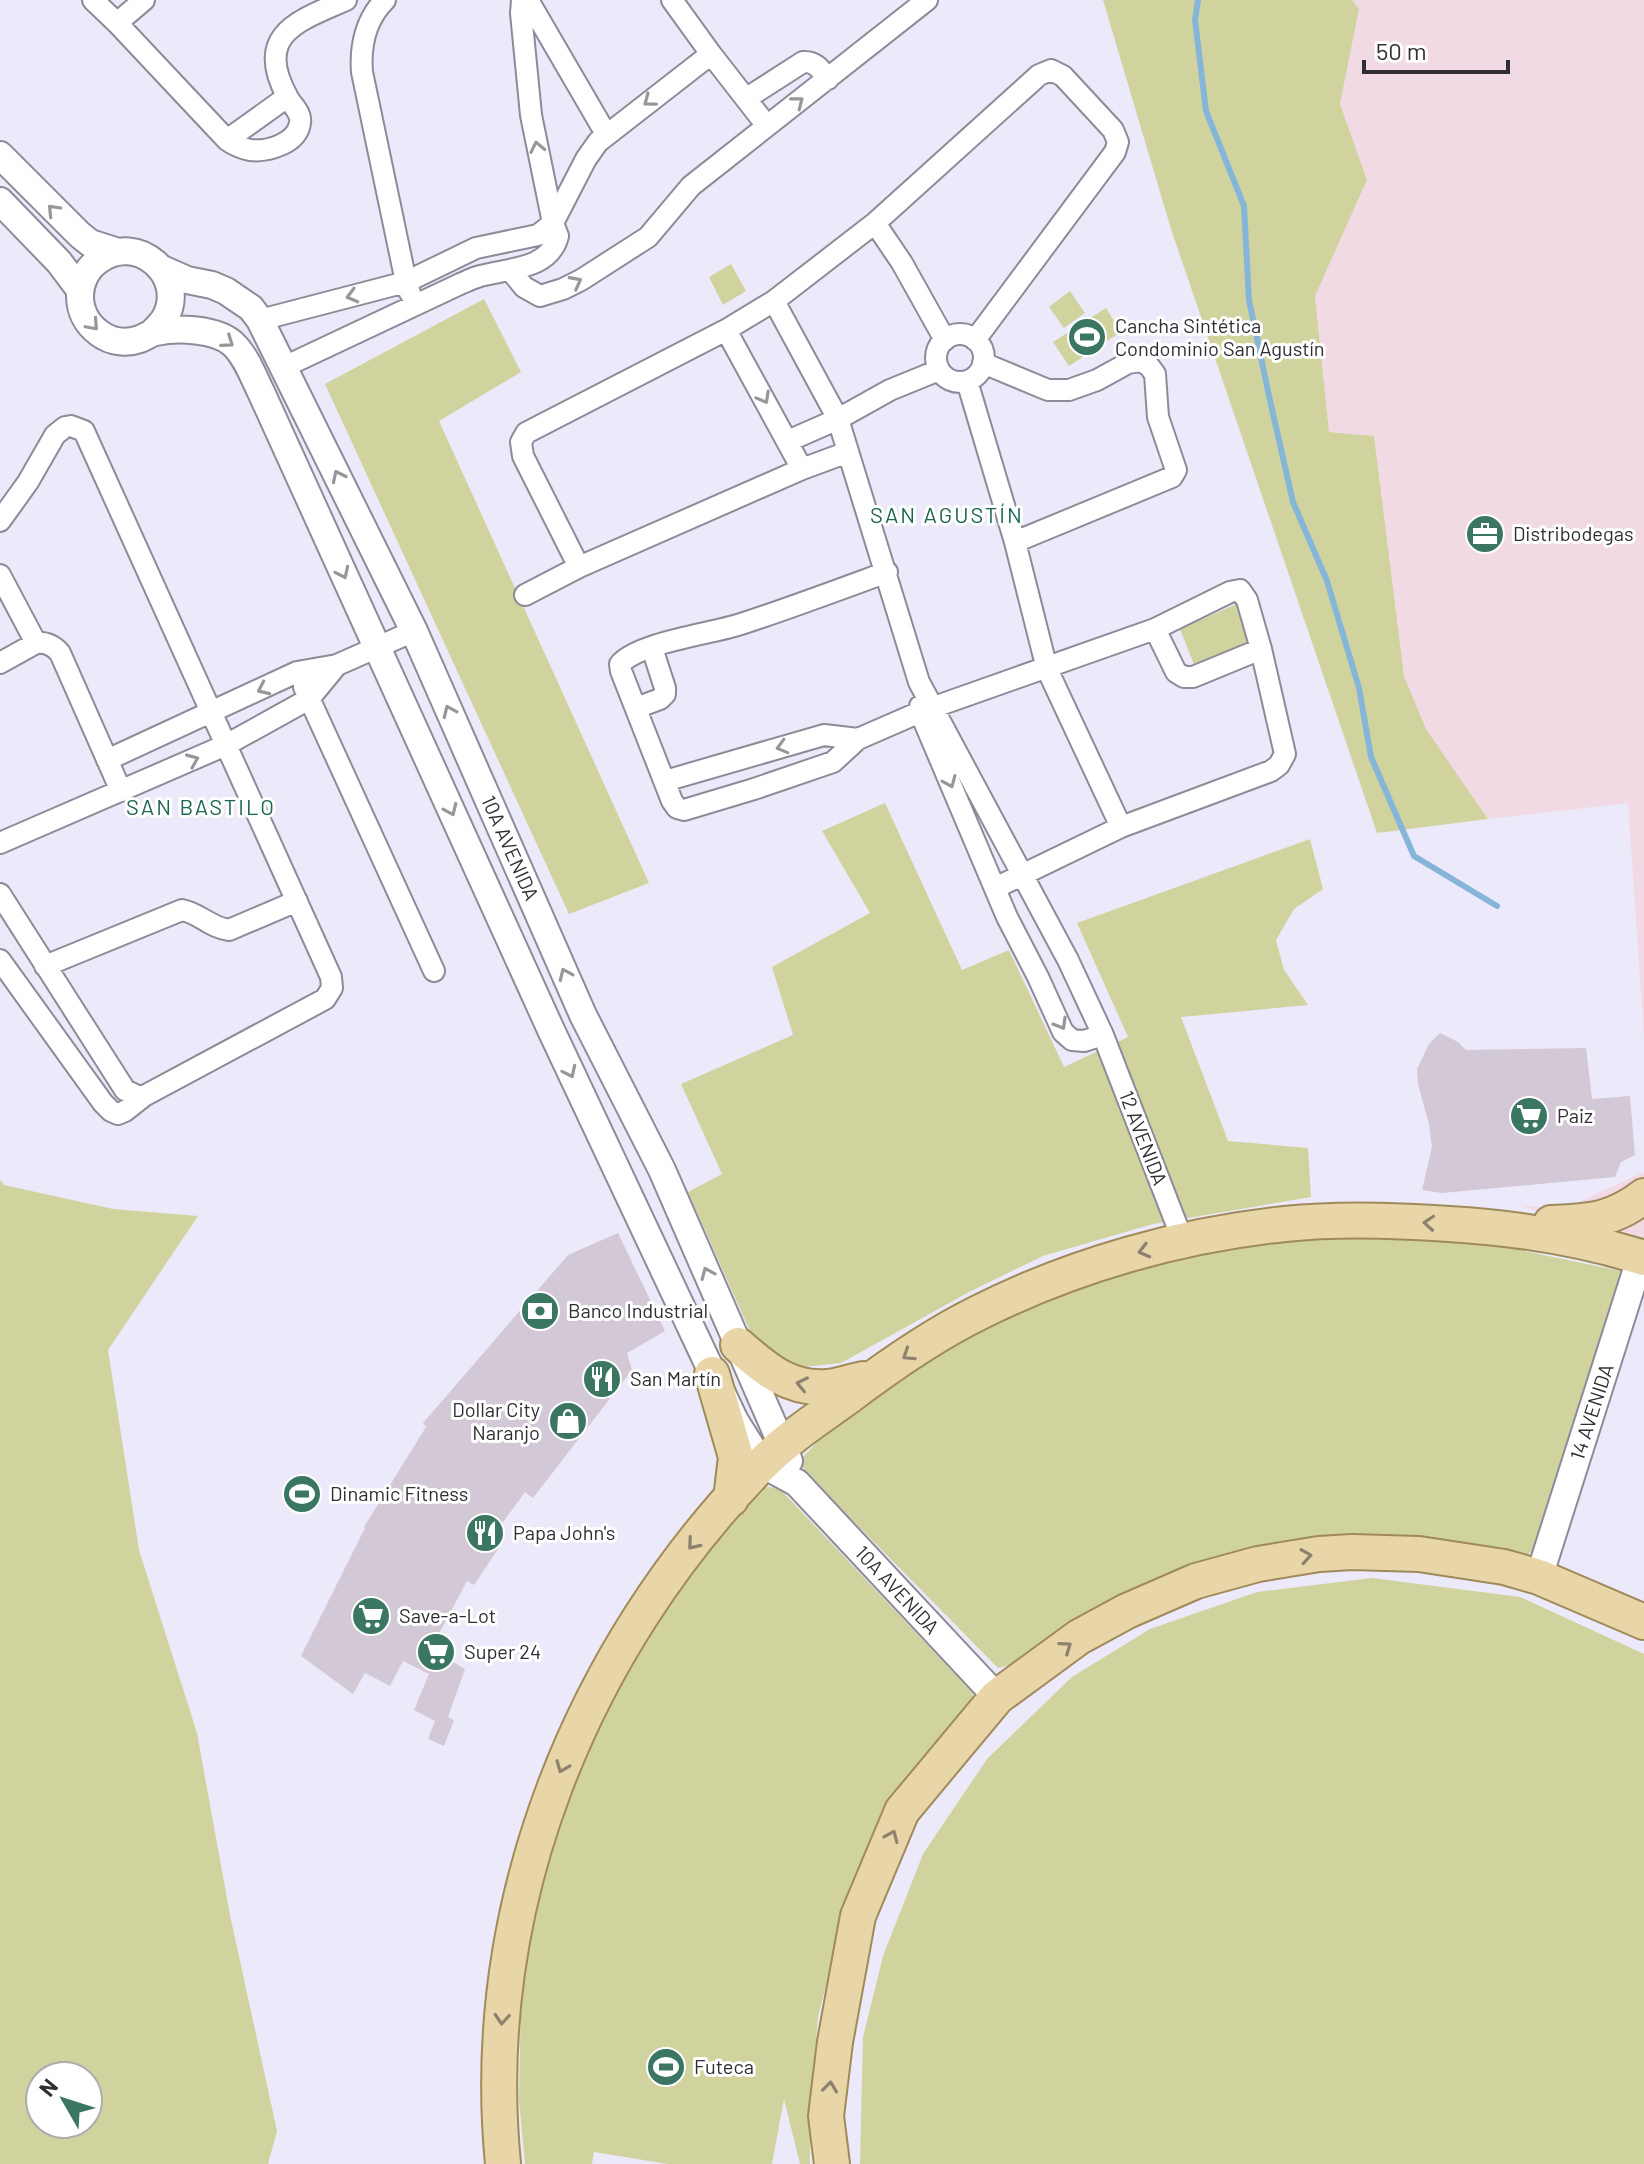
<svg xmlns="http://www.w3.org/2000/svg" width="1644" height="2164" font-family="Barlow,sans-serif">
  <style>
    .industrial { fill: #f2dae5 }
    .green { fill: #d0d39d; fill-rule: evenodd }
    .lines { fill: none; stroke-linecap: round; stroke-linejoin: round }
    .stream { stroke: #85b6d9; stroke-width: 6 }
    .building { fill: #d3c8d6 }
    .minor-casing { stroke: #8d8a99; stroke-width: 24 }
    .tertiary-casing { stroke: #8d8a99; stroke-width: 30 }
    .primary-casing { stroke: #9f8a5a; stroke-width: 38 }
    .minor { stroke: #fff; stroke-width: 20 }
    .tertiary { stroke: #fff; stroke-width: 26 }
    .primary { stroke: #e9d6a8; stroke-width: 34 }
    .oneway { stroke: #97969a }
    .oneway2 { stroke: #8c826e }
    .labels { text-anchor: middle; stroke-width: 6; stroke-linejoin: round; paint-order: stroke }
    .poi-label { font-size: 20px; fill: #2f2e34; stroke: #fff; text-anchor: start }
    .street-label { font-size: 20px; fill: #2f2e34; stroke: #fff }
    .neighbourhood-label { font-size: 22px; letter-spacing: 2px; fill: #1d6650; stroke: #fff }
  </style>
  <rect width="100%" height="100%" fill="#ece9fa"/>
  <path class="industrial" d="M 1352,0 L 1644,0 L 1644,1037 L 1628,803 L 1488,819 L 1426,729 L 1404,676 L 1374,436 L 1329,432 L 1315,296 L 1367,180 L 1340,104 L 1359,9 Z
    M 1644,1172 L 1644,1246 L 1586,1224 L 1520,1206 L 1566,1208 Z"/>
  <path class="green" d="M 1103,0 L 1352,0 L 1359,9 L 1340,104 L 1367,180 L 1315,296 L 1329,432 L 1374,436 L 1404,676 L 1426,729 L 1488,819 L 1377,833 L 1171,229 Z
    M 731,264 L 746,291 L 723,305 L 709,277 Z
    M 1070,291 L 1085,313 L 1064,328 L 1049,307 Z
    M 484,299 L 521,372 L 439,421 L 649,883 L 569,914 L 325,384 Z
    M 1106,308 L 1121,332 L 1069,366 L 1053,342 Z
    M 1241,602 L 1258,639 L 1195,667 L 1180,629 Z
    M 885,803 L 962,970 L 1009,950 L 1064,1067 L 1128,1037 L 1077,923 L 1310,839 L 1323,889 L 1294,909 L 1276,940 L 1284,970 L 1308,1005 L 1181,1017 L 1228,1141 L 1308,1148 L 1311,1197 L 1153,1224 L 1043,1256 L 971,1291 L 841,1363 L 803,1367 L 776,1357 L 754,1340 L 688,1192 L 722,1174 L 681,1084 L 793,1035 L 772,967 L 870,913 L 822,831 Z
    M 0,1180 L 4,1185 L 113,1209 L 198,1216 L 108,1350 L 139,1550 L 197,1733 L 230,1915 L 277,2131 L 268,2164 L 0,2164 ZM 40,2076 L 88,2076 L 88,2124 L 40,2124 Z
    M 1376,1231 L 1505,1247 L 1621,1271 L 1626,1277 L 1544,1540 L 1526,1556 L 1445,1542 L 1377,1535 L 1311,1538 L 1010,1665 L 998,1668 L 803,1470 L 803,1457 L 837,1421 L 933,1355 L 1003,1317 L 1085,1283 L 1168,1260 L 1279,1238 Z
    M 766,1487 L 779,1488 L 973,1693 L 968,1709 L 911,1779 L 871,1840 L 840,1931 L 818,2017 L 810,2114 L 810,2164 L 800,2164 L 784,2099 L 772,2164 L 668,2164 L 594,2152 L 592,2164 L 525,2164 L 519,2100 L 521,1991 L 534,1914 L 562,1807 L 616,1693 L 669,1597 L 751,1496 Z
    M 1372,1578 L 1520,1597 L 1644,1654 L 1644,2164 L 860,2164 L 863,2037 L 883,1956 L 923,1854 L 987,1759 L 1072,1677 L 1150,1629 L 1257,1592 Z"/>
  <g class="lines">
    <path class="stream" d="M 1198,0 L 1195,20 L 1206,111 L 1244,206 L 1249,300 L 1269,396 L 1293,502 L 1327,581 L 1359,688 L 1371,757 L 1414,856 L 1497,906"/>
  </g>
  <path class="building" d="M 1440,1033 L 1458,1042 L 1466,1050 L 1586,1048 L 1592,1099 L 1630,1096 L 1635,1155 L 1621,1162 L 1615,1177 L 1442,1193 L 1422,1190 L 1432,1147 L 1429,1124 L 1418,1084 L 1417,1069 L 1429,1044 Z
    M 618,1233 L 665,1331 L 627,1353 L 632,1370 L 533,1498 L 525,1492 L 492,1537 L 502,1543 L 474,1585 L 467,1581 L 431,1649 L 465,1669 L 448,1717 L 454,1720 L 444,1746 L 428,1739 L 435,1721 L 414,1710 L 429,1674 L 403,1661 L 390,1686 L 365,1673 L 353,1694 L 301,1656 L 365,1528 L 364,1527 L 426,1427 L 423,1423 L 568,1255 Z"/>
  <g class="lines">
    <g class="minor-casing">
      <path id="minor" d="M 93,0 L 117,23 L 227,140 C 234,145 241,148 250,150 C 267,152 297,144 300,123 C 302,112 291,105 287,96 C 254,34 298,21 346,0
        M 385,0 C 366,19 360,46 362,72 L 406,282 L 410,293
        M 528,0 L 606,134
        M 672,0 L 711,54 L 767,126
        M 117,23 L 144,0
        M 747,98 L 803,62 C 816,61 821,70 828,79
        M 227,140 L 287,97
        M 875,223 L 902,263 L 945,340
        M 511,271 L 524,287 L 540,296 L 563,289 L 581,280 L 648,237 L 691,186 L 927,0
        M 774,301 L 838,419 L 919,682 L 1068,960 L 1103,1035 L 1183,1241
        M 260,320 L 406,282 L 476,248 L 538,235 L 553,223 L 586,159 L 598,142 L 711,54
        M 726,330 L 802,469
        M936 358a24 24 0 1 1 48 0a24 24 0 1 1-48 0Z
        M 983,363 L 1048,390 L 1069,390 L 1097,380 L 1128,363 L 1141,361 L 1149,366 L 1155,374 L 1158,417 L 1176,470 L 1172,477 L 1015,542
        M 284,367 L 460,284 C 465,282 471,279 477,277 C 506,268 549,271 558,236 L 553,223 L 531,115 L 521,13 L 522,0
        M 967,381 L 1015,542 L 1047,669 L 1121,827
        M 788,441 L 838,419 L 890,390 L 939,370
        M 0,521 L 28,482 L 55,435 L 65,427 L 71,426 L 84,431 L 331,977 L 332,988 L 325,999 L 144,1096 L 137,1096 L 125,1090 L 0,894
        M 579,567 L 523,456 L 521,442 L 526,433 L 726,330 L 774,301 L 875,223 L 1039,75 L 1051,70 L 1063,76 L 1113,130 L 1118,142 L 1115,152 L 975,340
        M 887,572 C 838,590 790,608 741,624 C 711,634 640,642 620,664 L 621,671 L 672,801 L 677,808 L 684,810 L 754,789 L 833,762 L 858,739 L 920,712 L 1155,629 L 1230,592 L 1240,590 L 1247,600 L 1261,649 L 1285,754 L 1279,765 L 1271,771 L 1121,827 L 995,888
        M 0,575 L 36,643
        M 525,595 L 579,567 L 802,469 L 848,452
        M 1155,629 L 1176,672 L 1184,677 L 1193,677 L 1261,649
        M 0,663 L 36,643 C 46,642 53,645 60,653 L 121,791
        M 304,687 L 434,971
        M 920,706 L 920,712 L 1007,917 L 1038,977 L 1063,1032 L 1072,1040 L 1084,1041 L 1103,1035
        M 636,708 L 660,699 L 665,694 L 665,688 L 652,648
        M 107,760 L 297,672 L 337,665 L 414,631
        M 665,781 L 824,735 L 858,739
        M 0,843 L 226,745 L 309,699 L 337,665
        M 0,960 L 103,1103 L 111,1111 L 118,1114 L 125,1111 L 144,1096
        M 45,966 L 182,910 C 199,913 211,928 229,930 L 297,901"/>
    </g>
    <g class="tertiary-casing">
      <path id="tertiary" d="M 0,155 L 80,235 L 90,243 L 115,251
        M 0,201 L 59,262 L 80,290
        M 162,269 L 187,280 L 212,285 L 226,291 L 251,308 L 260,320 L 414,631 L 583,1015 L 662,1170 L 789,1461
        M 153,332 C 157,328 162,323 165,318 C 188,276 137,232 99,260 C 87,268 80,282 80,296 C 80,311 87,324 99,333 C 111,342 126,344 140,339 C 146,337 150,333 156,332 C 177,327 217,329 233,344 C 246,356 253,376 261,392 L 551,1030 L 735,1421 L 762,1464 L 797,1483 L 997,1697
        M 1539,1577 L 1641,1256"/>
    </g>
    <g class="primary-casing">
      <path id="primary" d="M 1551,1223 C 1589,1221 1612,1221 1644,1196
        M 738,1345 C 764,1368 789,1390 827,1387 C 839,1386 852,1381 864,1379
        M 712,1374 L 736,1457 L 731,1499
        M 503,2164 C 478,1905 580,1651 761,1465 C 786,1439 819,1418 849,1396 C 890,1365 933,1335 980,1312 C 1074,1265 1180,1235 1285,1224 C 1340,1218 1394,1220 1449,1224 C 1515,1228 1581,1238 1644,1258
        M 832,2164 L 826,2116 L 835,2042 L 858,1916 L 902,1811 L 997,1697 L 1079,1637 L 1127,1611 L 1196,1581 L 1258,1564 L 1319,1554 L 1352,1552 L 1419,1554 L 1504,1567 L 1539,1577 L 1644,1622"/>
    </g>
    <use href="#minor" class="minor"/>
    <use href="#tertiary" class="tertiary"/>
    <use href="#primary" class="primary"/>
  </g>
  <defs><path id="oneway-chevron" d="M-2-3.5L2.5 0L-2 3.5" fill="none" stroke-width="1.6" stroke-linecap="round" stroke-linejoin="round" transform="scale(2)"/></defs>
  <g class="oneway">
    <use href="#oneway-chevron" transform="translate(649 101) rotate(143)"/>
    <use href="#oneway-chevron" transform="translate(798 102) rotate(-38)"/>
    <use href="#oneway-chevron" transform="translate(537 147) rotate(-102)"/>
    <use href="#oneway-chevron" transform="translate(53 210) rotate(-134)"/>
    <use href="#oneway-chevron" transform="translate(576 282) rotate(-28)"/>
    <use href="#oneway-chevron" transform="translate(352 296) rotate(165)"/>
    <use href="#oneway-chevron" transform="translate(93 325) rotate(48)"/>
    <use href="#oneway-chevron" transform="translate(228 342) rotate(35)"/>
    <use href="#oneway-chevron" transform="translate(764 398) rotate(61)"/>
    <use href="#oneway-chevron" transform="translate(338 476) rotate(-116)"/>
    <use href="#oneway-chevron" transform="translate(343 573) rotate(65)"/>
    <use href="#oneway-chevron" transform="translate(263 689) rotate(155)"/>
    <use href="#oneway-chevron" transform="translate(449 711) rotate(-114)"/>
    <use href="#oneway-chevron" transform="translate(782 747) rotate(164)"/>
    <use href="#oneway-chevron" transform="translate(193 760) rotate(-23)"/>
    <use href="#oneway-chevron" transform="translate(950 782) rotate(67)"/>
    <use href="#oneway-chevron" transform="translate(451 810) rotate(66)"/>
    <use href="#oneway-chevron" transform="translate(565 974) rotate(-114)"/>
    <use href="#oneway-chevron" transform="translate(1061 1024) rotate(60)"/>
    <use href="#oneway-chevron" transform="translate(570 1072) rotate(65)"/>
    <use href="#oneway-chevron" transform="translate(707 1273) rotate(-113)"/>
  </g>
  <g class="oneway2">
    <use href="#oneway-chevron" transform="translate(1429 1223) rotate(-176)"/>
    <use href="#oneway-chevron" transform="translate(1144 1251) rotate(165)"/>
    <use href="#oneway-chevron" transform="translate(908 1355) rotate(147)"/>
    <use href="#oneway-chevron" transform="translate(802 1384) rotate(-168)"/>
    <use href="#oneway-chevron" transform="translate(693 1544) rotate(130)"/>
    <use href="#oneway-chevron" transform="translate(1306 1556) rotate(-9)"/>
    <use href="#oneway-chevron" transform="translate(1066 1647) rotate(-35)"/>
    <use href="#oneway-chevron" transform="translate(562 1767) rotate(112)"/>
    <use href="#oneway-chevron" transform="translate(892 1836) rotate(-67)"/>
    <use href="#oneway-chevron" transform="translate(502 2019) rotate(94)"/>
    <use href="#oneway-chevron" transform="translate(830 2087) rotate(-83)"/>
  </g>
  <defs>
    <g id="stadium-disc" transform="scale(2)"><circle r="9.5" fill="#3a7661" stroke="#fff"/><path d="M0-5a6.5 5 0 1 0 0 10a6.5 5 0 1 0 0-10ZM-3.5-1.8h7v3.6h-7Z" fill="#fff"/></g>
    <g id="office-disc" transform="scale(2)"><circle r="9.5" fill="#3a7661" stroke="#fff"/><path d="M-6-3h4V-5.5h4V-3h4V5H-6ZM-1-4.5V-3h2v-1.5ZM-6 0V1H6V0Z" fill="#fff"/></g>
    <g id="supermarket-disc" transform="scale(2)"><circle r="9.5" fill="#3a7661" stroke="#fff"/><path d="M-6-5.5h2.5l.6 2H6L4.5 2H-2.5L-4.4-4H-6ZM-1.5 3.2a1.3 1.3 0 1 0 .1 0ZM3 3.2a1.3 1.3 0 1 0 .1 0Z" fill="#fff"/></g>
    <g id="bank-disc" transform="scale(2)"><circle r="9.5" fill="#3a7661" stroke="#fff"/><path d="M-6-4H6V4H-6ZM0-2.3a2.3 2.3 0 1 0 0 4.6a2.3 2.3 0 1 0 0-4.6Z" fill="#fff"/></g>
    <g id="restaurant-disc" transform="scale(2)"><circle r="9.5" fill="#3a7661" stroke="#fff"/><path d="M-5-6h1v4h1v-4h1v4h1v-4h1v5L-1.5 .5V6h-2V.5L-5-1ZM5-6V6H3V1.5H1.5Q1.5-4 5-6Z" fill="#fff"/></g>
    <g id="shop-disc" transform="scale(2)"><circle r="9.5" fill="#3a7661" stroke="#fff"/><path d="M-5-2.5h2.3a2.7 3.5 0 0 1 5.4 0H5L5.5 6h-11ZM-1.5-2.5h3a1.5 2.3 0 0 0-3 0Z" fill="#fff"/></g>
  </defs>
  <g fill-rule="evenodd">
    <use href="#stadium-disc" x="1087" y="337"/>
    <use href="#office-disc" x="1485" y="534"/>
    <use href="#supermarket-disc" x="1529" y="1116"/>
    <use href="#bank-disc" x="540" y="1311"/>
    <use href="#restaurant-disc" x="602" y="1379"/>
    <use href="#shop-disc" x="568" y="1421"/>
    <use href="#stadium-disc" x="302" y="1494"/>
    <use href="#restaurant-disc" x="485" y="1533"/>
    <use href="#supermarket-disc" x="371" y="1616"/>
    <use href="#supermarket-disc" x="436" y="1652"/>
    <use href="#stadium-disc" x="666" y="2067"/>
  </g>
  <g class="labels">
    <g class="poi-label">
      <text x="1115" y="333">Cancha Sintética<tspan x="1115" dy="23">Condominio San Agustín</tspan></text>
      <text x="1513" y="541">Distribodegas</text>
      <text x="1557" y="1123">Paiz</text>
      <text x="568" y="1318">Banco Industrial</text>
      <text x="630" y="1386">San Martín</text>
      <text x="540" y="1417" text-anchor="end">Dollar City<tspan x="540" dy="23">Naranjo</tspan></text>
      <text x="330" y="1501">Dinamic Fitness</text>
      <text x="513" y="1540">Papa John's</text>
      <text x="399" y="1623">Save-a-Lot</text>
      <text x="464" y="1659">Super 24</text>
      <text x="694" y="2074">Futeca</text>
    </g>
    <g class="street-label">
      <text transform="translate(510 848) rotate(66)" y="7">10A AVENIDA</text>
      <text transform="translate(1143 1138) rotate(69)" y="7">12 AVENIDA</text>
      <text transform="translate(1592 1412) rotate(-72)" y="7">14 AVENIDA</text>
      <text transform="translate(897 1590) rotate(47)" y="7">10A AVENIDA</text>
    </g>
    <g class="neighbourhood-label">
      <text x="947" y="523">SAN AGUSTÍN</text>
      <text x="201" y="815">SAN BASTILO</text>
    </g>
  </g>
  <g transform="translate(64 2100) rotate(309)"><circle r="38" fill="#ffffff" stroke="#acabae" stroke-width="2"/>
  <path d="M0-6L14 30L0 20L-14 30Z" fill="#3a7661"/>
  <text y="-12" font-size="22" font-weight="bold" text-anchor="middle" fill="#2f2e34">N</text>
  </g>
  <path d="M1364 60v12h144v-12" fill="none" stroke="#2f2e34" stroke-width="4"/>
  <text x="1376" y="60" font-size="24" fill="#2f2e34" stroke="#ffffff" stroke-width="6" paint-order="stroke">50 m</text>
</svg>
